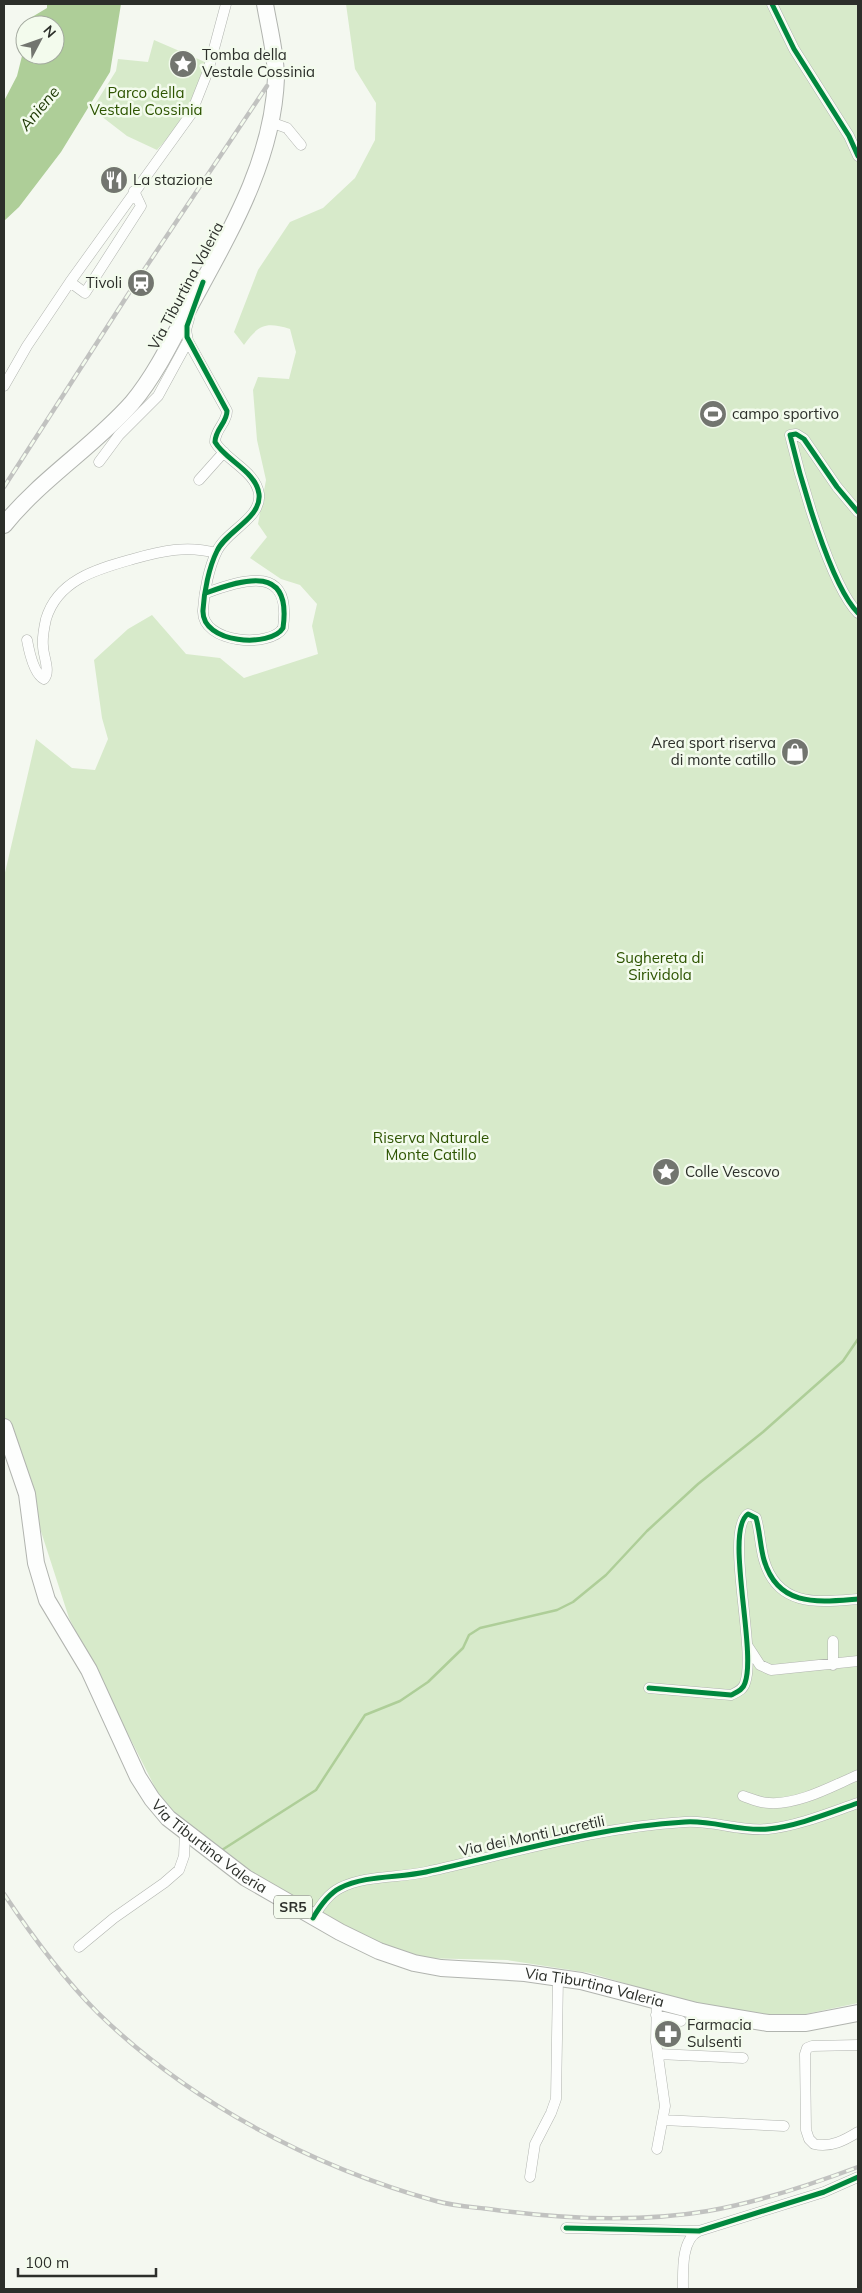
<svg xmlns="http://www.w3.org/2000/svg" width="862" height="2293" font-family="Mulish,sans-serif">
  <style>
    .green { fill: #d7eaca }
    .water { fill: #aece98 }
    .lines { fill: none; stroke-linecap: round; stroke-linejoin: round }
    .stream { stroke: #aece98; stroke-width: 2.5 }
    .minor-casing { stroke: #b1b4af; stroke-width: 11 }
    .primary-casing { stroke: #b1b4af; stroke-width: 18 }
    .minor { stroke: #fdfefd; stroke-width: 10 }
    .primary { stroke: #fdfefd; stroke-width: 16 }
    .rail-casing { stroke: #c1c2c0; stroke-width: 4.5 }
    .rail { stroke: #f3fbed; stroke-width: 2.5; stroke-dasharray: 8; stroke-linecap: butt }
    .cycleway-casing { stroke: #f3fbed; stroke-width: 8 }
    .cycleway { stroke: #00873e; stroke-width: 5 }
    .labels { text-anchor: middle; stroke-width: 5; stroke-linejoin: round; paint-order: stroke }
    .shield { fill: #f3fbed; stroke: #686c64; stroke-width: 1 }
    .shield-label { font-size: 14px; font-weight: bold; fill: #2c2f2a }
    .poi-label { font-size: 15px; fill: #2c2f2a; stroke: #f3fbed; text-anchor: start }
    .park-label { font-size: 15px; fill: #2d5401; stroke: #f3fbed }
    .street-label { font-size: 15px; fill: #2c2f2a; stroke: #f3fbed }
    .water-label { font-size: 16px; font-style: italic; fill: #1b3600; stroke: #f3fbed }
  </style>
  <rect width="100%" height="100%" fill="#f4f8f0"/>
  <path class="green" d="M 346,4 L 858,4 L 858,2003 L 787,2018 L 688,2002 L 590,1973 L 507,1960 L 416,1958 L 356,1934 L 273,1888 L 165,1807 L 69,1618 L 4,1417 L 4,877 L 36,739 L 72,768 L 95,770 L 108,739 L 102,718 L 94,660 L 128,629 L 152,615 L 186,654 L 220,658 L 244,678 L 318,654 L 312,626 L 317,604 L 300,585 L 281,579 L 250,558 L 267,537 L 258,524 L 266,480 L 257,440 L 253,390 L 258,377 L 289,379 L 296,352 L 290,329 C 266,322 259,324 244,345 L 234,332 L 258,270 L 290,222 L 323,208 L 355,178 L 375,140 L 376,103 L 355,69 Z
    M 154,40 L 205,62 C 194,98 183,122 157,150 L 127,136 L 92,109 L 116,71 L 118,59 L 148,62 Z"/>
  <path class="water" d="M 47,4 L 121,4 L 110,72 L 61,152 L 19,207 L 4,221 L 4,101 L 17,76 L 25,44 L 25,55 L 55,55 L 55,25 L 30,25 L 32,17 L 47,8 Z"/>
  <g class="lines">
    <path class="stream" d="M 222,1850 L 316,1790 L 365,1715 L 400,1701 L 428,1682 L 463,1648 L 469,1635 L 480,1628 L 557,1610 L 573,1602 L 606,1575 L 647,1531 L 698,1484 L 763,1432 L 843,1361 L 858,1339"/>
    <g class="minor-casing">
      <path id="minor" d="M 772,4 L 794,49 L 849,136 L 858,156
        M 270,122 L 287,128 L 301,145
        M 134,191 L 141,206 L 85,293 L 70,282 L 191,114 L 208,71 L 226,4
        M 189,319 L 186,330 L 188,341 L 227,411 C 227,423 215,429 215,442 C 225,460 256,471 259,494 C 262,518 226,531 217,551 C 209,567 204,592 203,610 C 201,644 271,648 283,628 C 292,565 246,578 206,593
        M 4,386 L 27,346 L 70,282
        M 99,462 L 119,435 L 158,396 L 188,341
        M 199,480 L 224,452
        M 858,512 L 837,487 L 804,439 L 796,434 L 790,435 C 800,477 830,585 858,613
        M 27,640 C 29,651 34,674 44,679 C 51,671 43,656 43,646 C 42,637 44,628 46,619 C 58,579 98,569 133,559 C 161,551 187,545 216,553
        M 747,1645 L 760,1665 L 771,1670 L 858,1661
        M 833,1665 L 833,1641
        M 649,1688 L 731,1695 C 737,1692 743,1690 745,1683 C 757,1651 724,1530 748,1514 L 756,1518 C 760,1531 760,1546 764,1560 C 778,1608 819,1602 858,1599
        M 743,1796 C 752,1799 760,1803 769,1803 C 799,1805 832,1786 858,1775
        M 313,1918 C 320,1906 328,1894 340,1888 C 365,1875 399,1878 426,1872 C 512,1853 597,1827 685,1822 C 713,1820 740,1832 768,1829 C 798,1826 829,1813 858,1803
        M 79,1947 L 114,1918 L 164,1883 L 179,1870 L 184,1856 L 185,1832
        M 656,2015 L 681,2021
        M 858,2045 L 812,2046 L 807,2048 L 805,2054 L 806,2130 L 809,2139 L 814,2144 C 831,2148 845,2140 858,2132
        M 658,2054 L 743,2058
        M 663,2120 L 784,2126
        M 657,2149 L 665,2106 L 656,2042 L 657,2001
        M 530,2177 L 535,2144 L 551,2113 L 556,2099 L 558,1978
        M 566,2228 L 699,2231 L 824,2192 L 858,2177
        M 683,2289 C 683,2272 681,2239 699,2231"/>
    </g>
    <g class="primary-casing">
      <g id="primary">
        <path d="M 4,525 C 41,479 93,447 132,403 C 157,373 174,336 192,302 C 230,232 273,160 276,78 C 276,54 269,28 265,4"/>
        <path id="s1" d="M 4,1427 L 27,1494 L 36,1563 L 47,1600 L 89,1670 L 138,1777 L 152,1799 L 168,1818 L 246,1878 L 340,1932 L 379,1951 L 414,1963 L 441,1968 L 525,1973 L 581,1981 L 696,2011 L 768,2023 L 806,2023 L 858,2013"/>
      </g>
    </g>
    <use href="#minor" class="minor"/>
    <use href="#primary" class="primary"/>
    <g class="rail-casing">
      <path id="rail" d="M 4,487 L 138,279 L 267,86
        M 4,1894 C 32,1936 62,1977 98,2013 C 189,2102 313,2167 436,2201 C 453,2206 472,2207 489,2209 C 561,2219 637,2223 708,2211 C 759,2202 810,2185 858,2167"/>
    </g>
    <use href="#rail" class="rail"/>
    <g class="cycleway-casing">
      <path id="cycleway" d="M 772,4 L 794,49 L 849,136 L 858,156
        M 203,282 L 187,326 L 187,337 L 227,411 C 227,423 215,429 215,442 C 225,460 256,471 259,494 C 262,518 226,531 217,551 C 209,567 204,592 203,610 C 201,644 271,648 283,628 C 292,565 246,578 206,593
        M 858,512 L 837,487 L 804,439 L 796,434 L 790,435 C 800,477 830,585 858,613
        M 649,1688 L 731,1695 C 737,1692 743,1690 745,1683 C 757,1651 724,1530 748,1514 L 756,1518 C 760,1531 760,1546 764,1560 C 778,1608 819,1602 858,1599
        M 313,1918 C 320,1906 328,1894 340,1888 C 365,1875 399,1878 426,1872 C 512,1853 597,1827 685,1822 C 713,1820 740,1832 768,1829 C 798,1826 829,1813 858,1803
        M 566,2228 L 699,2231 L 824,2192 L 858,2177"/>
    </g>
    <use href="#cycleway" class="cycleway"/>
  </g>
  <defs>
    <g id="sight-disc" transform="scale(1.4375)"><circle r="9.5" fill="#72756f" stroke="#f3fbed"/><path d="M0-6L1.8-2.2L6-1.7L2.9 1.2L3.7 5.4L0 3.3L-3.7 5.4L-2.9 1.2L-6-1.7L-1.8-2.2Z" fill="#fff"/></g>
    <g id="restaurant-disc" transform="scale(1.4375)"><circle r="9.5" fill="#72756f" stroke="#f3fbed"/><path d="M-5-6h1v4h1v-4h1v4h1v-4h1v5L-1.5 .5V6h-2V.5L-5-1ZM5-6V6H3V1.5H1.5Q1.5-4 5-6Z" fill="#fff"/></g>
    <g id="station-disc" transform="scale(1.4375)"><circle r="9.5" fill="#72756f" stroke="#f3fbed"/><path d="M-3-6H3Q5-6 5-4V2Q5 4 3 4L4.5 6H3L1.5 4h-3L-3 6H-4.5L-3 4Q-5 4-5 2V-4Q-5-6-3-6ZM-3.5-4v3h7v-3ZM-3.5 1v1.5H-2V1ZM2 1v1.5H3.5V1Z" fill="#fff"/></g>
    <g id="stadium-disc" transform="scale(1.4375)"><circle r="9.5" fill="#72756f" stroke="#f3fbed"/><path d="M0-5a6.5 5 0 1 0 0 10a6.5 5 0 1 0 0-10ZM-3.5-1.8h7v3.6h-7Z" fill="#fff"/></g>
    <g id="shop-disc" transform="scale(1.4375)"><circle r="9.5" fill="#72756f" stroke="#f3fbed"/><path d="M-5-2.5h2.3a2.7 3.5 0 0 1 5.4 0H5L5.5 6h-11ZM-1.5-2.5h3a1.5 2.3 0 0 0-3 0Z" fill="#fff"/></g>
    <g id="pharmacy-disc" transform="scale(1.4375)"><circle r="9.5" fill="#72756f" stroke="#f3fbed"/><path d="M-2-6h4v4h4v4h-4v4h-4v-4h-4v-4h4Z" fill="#fff"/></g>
  </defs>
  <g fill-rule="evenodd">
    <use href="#sight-disc" x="183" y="64"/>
    <use href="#restaurant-disc" x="114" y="180"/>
    <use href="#station-disc" x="141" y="283"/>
    <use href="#stadium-disc" x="713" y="414"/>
    <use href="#shop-disc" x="795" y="752"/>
    <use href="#sight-disc" x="666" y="1172"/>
    <use href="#pharmacy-disc" x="668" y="2034"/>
  </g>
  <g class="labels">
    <rect class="shield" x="274" y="1895.5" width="38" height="23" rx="4"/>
    <g class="shield-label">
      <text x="293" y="1912">SR5</text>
    </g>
    <g class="poi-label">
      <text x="202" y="60">Tomba della<tspan x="202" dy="17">Vestale Cossinia</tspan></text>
      <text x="133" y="185">La stazione</text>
      <text x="122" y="288" text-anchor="end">Tivoli</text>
      <text x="732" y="419">campo sportivo</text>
      <text x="776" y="748" text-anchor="end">Area sport riserva<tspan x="776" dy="17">di monte catillo</tspan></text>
      <text x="685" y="1177">Colle Vescovo</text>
      <text x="687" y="2030">Farmacia<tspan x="687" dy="17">Sulsenti</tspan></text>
    </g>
    <g class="park-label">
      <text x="146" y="98">Parco della<tspan x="146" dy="17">Vestale Cossinia</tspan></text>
      <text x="660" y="963">Sughereta di<tspan x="660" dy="17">Sirividola</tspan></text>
      <text x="431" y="1143">Riserva Naturale<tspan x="431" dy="17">Monte Catillo</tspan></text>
    </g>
    <g class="street-label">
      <text transform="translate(186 286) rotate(-62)" y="5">Via Tiburtina Valeria</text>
      <text transform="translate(532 1836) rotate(-12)" y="5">Via dei Monti Lucretili</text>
      <text dy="5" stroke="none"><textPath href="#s1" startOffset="479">Via Tiburtina Valeria</textPath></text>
      <text dy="5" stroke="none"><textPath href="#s1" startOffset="899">Via Tiburtina Valeria</textPath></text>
    </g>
    <g class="water-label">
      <text transform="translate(39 108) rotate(-50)" y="6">Aniene</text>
    </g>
  </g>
  <rect width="862" height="2293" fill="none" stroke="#2c2f2a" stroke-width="10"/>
  <g transform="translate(40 40) rotate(49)"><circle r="24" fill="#f3fbed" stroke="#a3a99f"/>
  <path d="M0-4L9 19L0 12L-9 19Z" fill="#72756f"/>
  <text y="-8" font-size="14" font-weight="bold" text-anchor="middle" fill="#2c2f2a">N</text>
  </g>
  <path d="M18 2268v8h138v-8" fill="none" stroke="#2c2f2a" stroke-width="2.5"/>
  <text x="25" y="2268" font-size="15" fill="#2c2f2a" stroke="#f3fbed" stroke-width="4" paint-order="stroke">100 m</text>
</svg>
